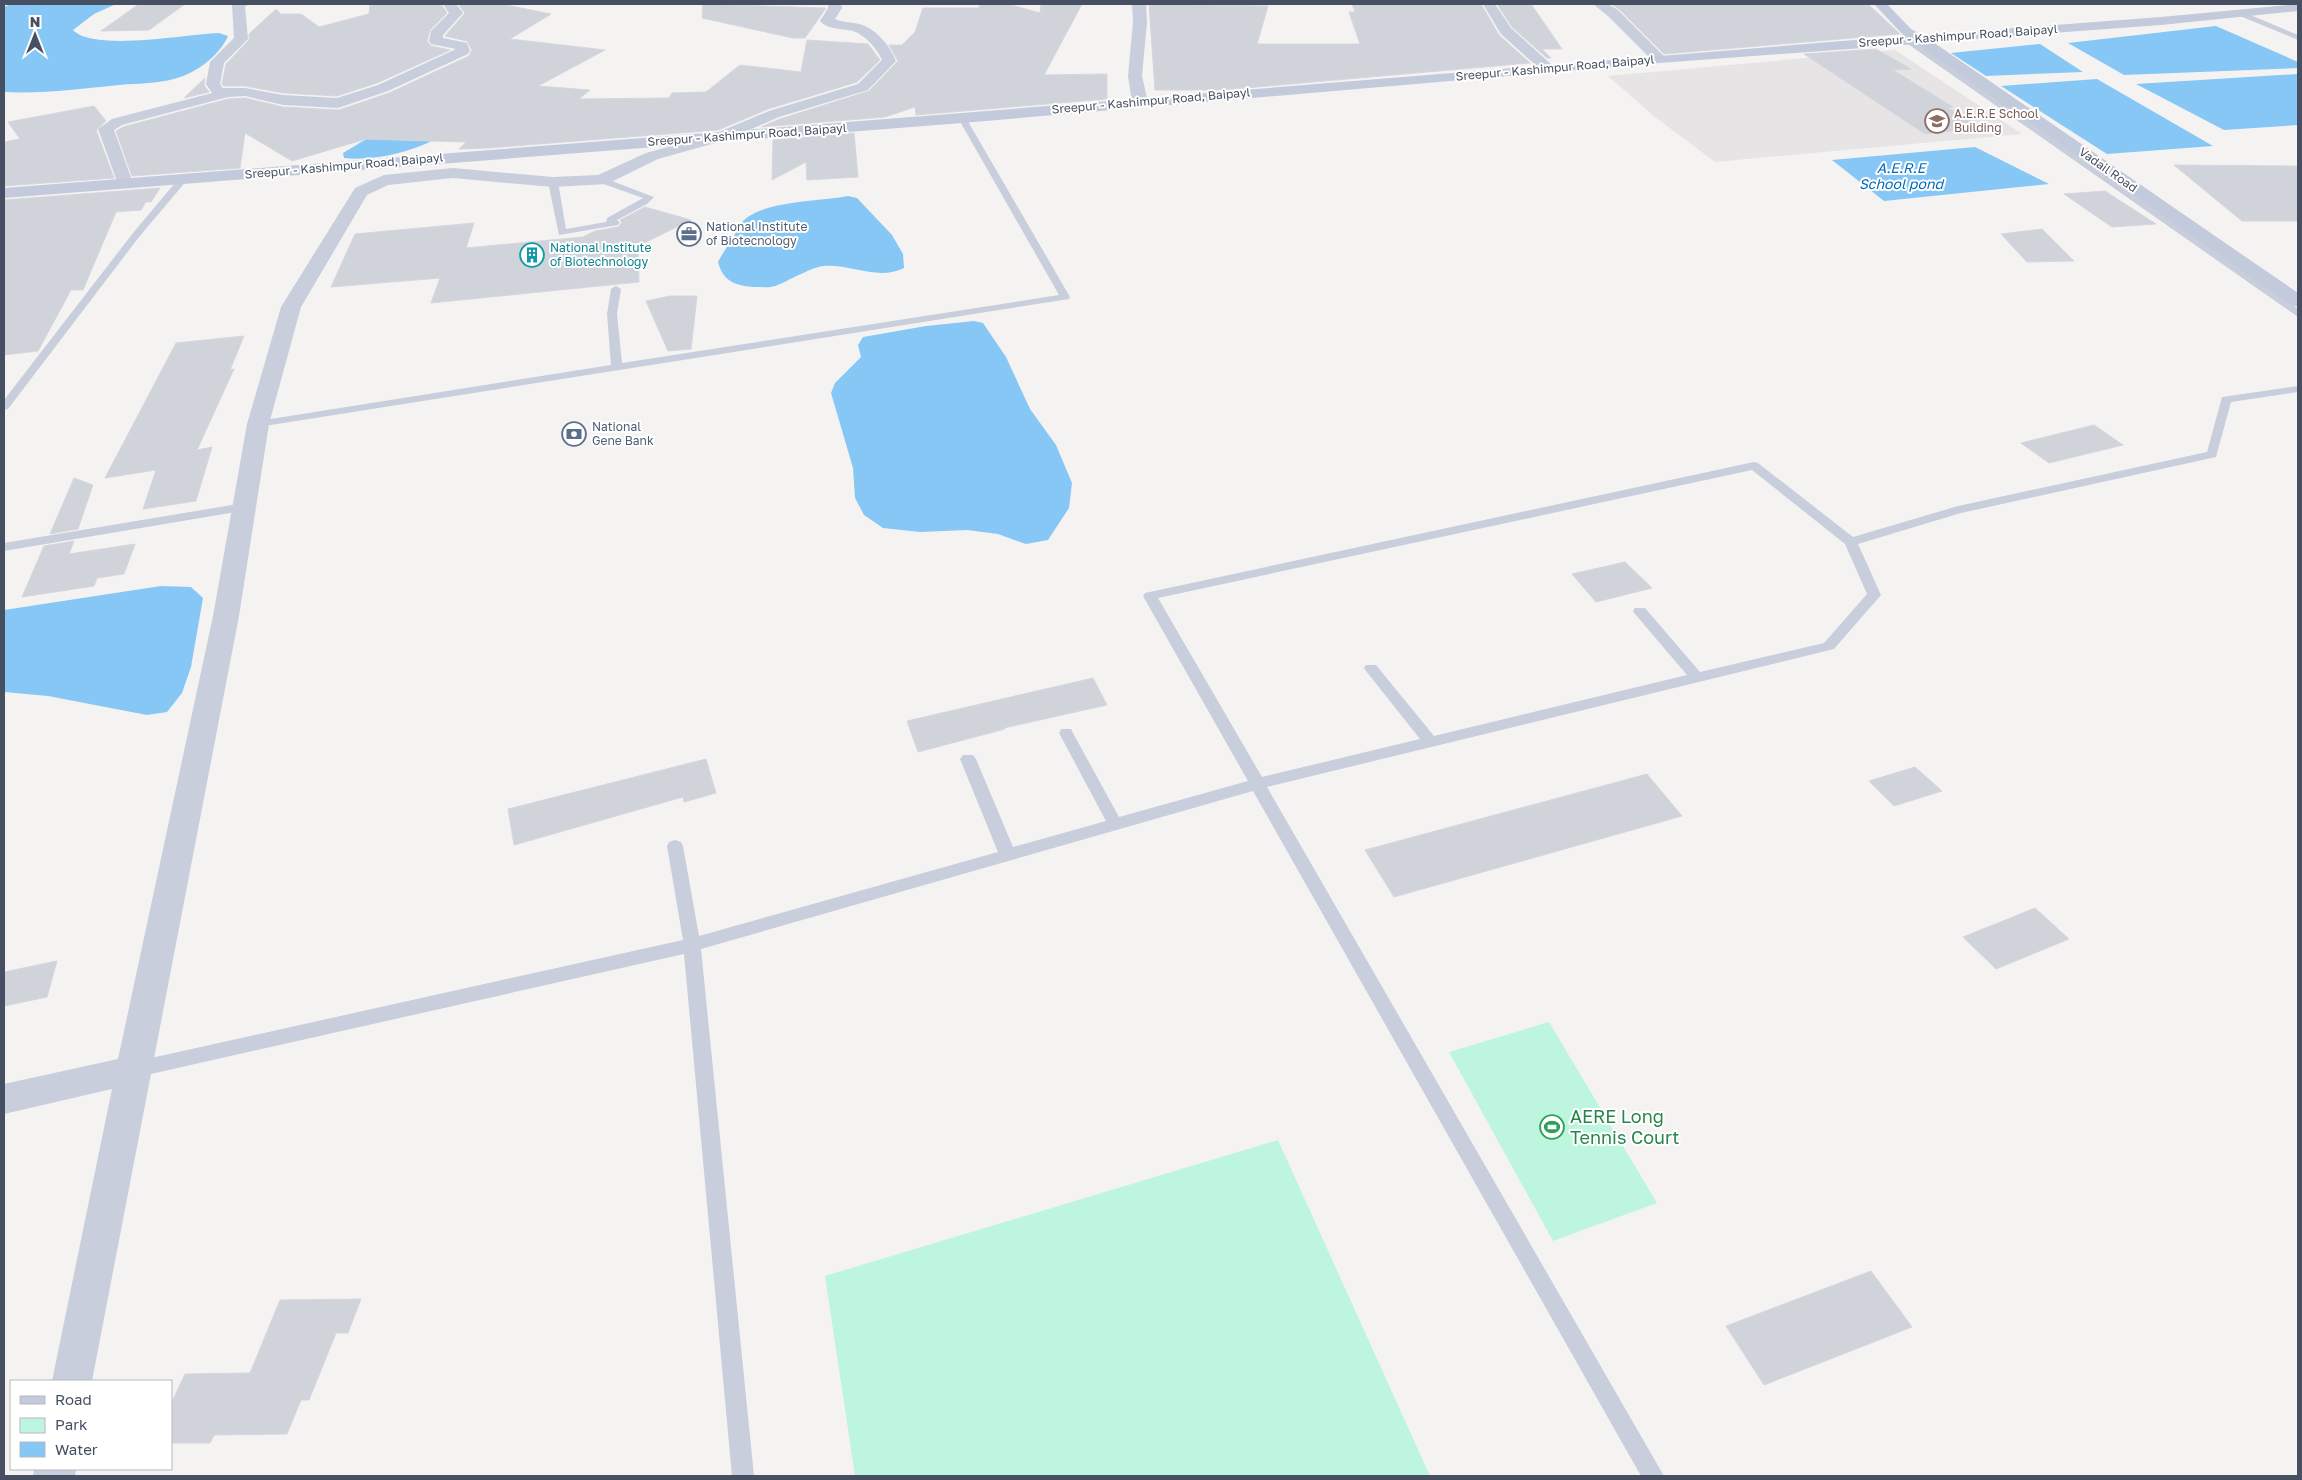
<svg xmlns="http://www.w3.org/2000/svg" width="2302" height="1480" font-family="'Golos Text',sans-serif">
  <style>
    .education { fill: #e6e4e4 }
    .green { fill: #bef5df }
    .water { fill: #86c7f6 }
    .building { fill: #d1d3da; stroke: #d6d6de }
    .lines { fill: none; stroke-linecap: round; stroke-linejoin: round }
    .lane { fill: #c8cedb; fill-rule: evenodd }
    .street { fill: #c8cedb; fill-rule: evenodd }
    .secondary { fill: #c3cadc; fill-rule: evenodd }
    .labels { text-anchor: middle; stroke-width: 4; stroke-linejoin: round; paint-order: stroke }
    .far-street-label { font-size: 12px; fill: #475062; stroke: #fff }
    .far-education-label { font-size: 12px; fill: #785e54; stroke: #fff; text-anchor: start }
    .far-service-label { font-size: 12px; fill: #4e5e75; stroke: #fff; text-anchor: start }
    .far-culture-label { font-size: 12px; fill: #0d838f; stroke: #fff; text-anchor: start }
    .far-water-label { font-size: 14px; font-style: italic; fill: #006cbd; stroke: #fff }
    .near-leisure-label { font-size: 18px; fill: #27864d; stroke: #fff; text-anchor: start }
  </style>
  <rect width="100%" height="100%" fill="#f5f3f2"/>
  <path class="education" d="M 1895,50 L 2022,134 L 1715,162 L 1655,117 L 1608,76 Z"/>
  <path class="green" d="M 1549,1022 L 1657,1203 L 1553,1241 L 1449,1052 Z
    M 1278,1140 L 1430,1476 L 855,1476 L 825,1276 Z"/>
  <path class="water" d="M 11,4 L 116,4 L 94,14 L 73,30 C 93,52 188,34 219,33 L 228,36 C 221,53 200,70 183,76 C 164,84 139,83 119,85 C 80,89 42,94 4,92 L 4,7 Z
    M 2216,26 L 2298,62 L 2298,68 L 2124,75 L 2068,43 Z
    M 2040,44 L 2083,72 L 1986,76 L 1951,53 Z
    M 2298,74 L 2298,125 L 2224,130 L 2136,84 Z
    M 2097,79 L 2213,146 L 2107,154 L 2001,86 Z
    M 368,138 L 434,140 C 408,153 373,161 344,158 L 343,153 Z
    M 1975,147 L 2049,184 L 1884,201 L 1832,160 Z
    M 848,196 L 857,198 L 892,235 L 903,254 L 904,268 C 879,281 850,264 824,266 C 811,267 789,281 775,286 C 769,288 762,287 755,287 C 737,286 723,282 718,262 C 722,254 727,247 732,240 C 735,235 736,230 739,226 C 756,200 818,202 848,196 Z
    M 974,321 L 983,323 L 1006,357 L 1030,409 L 1056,445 L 1072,483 L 1069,508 L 1048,540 L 1026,544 L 998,534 L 967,530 L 920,532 L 883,528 L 864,515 L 855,498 L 853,468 L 831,393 L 835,383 L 861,357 L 858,345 L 863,337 L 926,326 Z
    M 161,586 L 191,587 L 203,598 L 191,667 L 182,693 L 167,712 L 147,715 L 48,696 L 4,692 L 4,610 Z"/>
  <path class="building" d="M 139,4 L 185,4 L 149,30 L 101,31 Z
    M 370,4 L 441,4 L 447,13 L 430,30 L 427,41 L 431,46 L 450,50 L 377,83 L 337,96 L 283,93 L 245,86 L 224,86 L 222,84 L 226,64 L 249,40 L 249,34 L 276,9 L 281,14 L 301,14 L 319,27 L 369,14 Z
    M 458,4 L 501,4 L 551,14 L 510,39 L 605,50 L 538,86 L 590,90 L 579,99 L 669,98 L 672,93 L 706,92 L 740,65 L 801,72 L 807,40 L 868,44 L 880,60 L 857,82 L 768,109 L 718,130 L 488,148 L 459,149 L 466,142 L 366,139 L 292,161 L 245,133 L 240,168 L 132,176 L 116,131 L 123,127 L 228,99 L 245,98 L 283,107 L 339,110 L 389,93 L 469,56 L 472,50 L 467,41 L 445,36 L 465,13 Z
    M 703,4 L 826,8 L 805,38 L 793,38 L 702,18 Z
    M 980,4 L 1008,4 L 1040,13 L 1041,4 L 1082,4 L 1044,75 L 1107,74 L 1107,99 L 916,115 L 915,107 L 885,117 L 761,127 L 780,119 L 869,91 L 898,61 L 889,45 L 902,45 L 915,32 L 923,8 L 979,8 Z
    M 1149,4 L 1268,6 L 1257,44 L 1360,44 L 1349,12 L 1355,12 L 1352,4 L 1481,4 L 1499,35 L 1530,63 L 1223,90 L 1155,90 Z
    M 1497,4 L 1531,4 L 1562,49 L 1542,49 L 1551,58 L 1547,58 L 1512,27 Z
    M 1611,4 L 1868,4 L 1900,34 L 1664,54 L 1619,9 Z
    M 1876,49 L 1911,69 L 1893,70 L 1953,107 L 1948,108 L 1981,127 L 1925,134 L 1804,54 Z
    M 205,78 L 204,85 L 209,92 L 184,98 Z
    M 94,106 L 106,121 L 96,130 L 114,178 L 4,186 L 4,142 L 20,139 L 8,122 Z
    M 854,133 L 858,177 L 807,180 L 806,162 L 772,180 L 773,140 Z
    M 2174,165 L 2298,166 L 2298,221 L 2242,221 Z
    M 160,188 L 151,202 L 146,202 L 141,210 L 116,212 L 83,290 L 71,290 L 38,351 L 4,355 L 4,200 Z
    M 2105,191 L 2156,224 L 2112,227 L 2064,194 Z
    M 645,207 L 691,220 L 638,246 L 639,282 L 431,303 L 440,278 L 331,287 L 355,234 L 474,223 L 466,248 L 583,237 L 595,231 L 618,227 L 622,223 L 620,220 Z
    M 2042,229 L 2074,261 L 2027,262 L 2001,234 Z
    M 670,296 L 697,296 L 691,349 L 668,351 L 646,301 Z
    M 244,336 L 230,370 L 234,369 L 197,450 L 212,447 L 196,501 L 143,509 L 156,470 L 105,478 L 176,343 Z
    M 2094,425 L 2123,445 L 2049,463 L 2021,443 Z
    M 74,478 L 93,485 L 78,529 L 50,534 Z
    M 74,541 L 69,554 L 135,544 L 124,574 L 97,578 L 94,586 L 22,597 L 44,546 Z
    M 1625,562 L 1652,588 L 1596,602 L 1572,574 Z
    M 1093,678 L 1107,705 L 1004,728 L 1005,729 L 918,752 L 907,721 Z
    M 706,759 L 716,793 L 684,802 L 683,797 L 514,845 L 508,809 Z
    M 1915,767 L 1942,791 L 1894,806 L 1869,781 Z
    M 1647,774 L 1682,816 L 1394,897 L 1365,850 Z
    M 2035,908 L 2069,939 L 1996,969 L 1963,937 Z
    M 57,961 L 47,997 L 4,1006 L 4,972 Z
    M 1871,1271 L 1912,1327 L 1764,1385 L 1726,1326 Z
    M 361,1299 L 348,1333 L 336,1333 L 309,1400 L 301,1400 L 287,1434 L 214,1435 L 210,1443 L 171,1443 L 171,1404 L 185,1374 L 250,1373 L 280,1300 Z"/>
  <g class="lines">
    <path class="lane" d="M 2243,12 L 2298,35 L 2298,40 L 2240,16 L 2239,14 Z
      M 1905,38 L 1911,38 L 2298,309 L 2298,317 L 1905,42 Z
      M 962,115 L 966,118 L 1070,297 L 1069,299 L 258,427 L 252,424 L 258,421 L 611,365 L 607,314 L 611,289 L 616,286 L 621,289 L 617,314 L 622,363 L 1059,295 L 958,118 Z
      M 180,177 L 188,179 L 139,237 L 8,409 L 4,410 L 4,400 L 133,233 Z
      M 598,178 L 604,178 L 654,197 L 647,204 L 617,220 L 620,223 L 618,225 L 559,235 L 548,182 L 550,180 L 558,182 L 566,229 L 606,222 L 607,218 L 643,198 L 598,182 Z
      M 2298,386 L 2298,392 L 2231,402 L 2216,457 L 1961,513 L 1858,544 L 1881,595 L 1834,649 L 1267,787 L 1664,1476 L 1641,1476 L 1253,791 L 701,949 L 754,1476 L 732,1476 L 684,954 L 133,1078 L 126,1076 L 124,1070 L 126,1064 L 133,1062 L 683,940 L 667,846 L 669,842 L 675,840 L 681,842 L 683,846 L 699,936 L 998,852 L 960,759 L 963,755 L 973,755 L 976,759 L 1013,847 L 1106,821 L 1059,733 L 1061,729 L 1071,729 L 1073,733 L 1119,817 L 1248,781 L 1143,596 L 1145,593 L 1754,462 L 1758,463 L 1853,537 L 1958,506 L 2207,452 L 2222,397 ZM 1752,470 L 1845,544 L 1867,594 L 1824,643 L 1700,672 L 1645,608 L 1635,608 L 1633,611 L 1635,614 L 1687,675 L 1434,736 L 1376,665 L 1366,665 L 1364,668 L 1366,671 L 1420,739 L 1262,777 L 1158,598 Z
      M 244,503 L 248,504 L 250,507 L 248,510 L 4,551 L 4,543 Z"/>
    <path class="street" d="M 232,4 L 248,4 L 245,7 L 248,39 L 224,63 L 220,84 L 223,88 L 245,88 L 283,95 L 337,98 L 378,85 L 456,49 L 431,44 L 429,41 L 431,31 L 449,13 L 443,4 L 456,4 L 463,13 L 443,35 L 443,38 L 467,43 L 470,51 L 468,54 L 388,91 L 338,108 L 283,105 L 245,96 L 228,97 L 122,125 L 114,130 L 133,183 L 131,187 L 119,187 L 98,129 L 112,119 L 212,93 L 206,84 L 210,62 L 234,38 Z
      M 828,4 L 841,4 L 842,8 L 835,19 C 844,23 857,22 865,26 C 879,32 891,48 896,61 L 868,90 L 779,117 L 726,140 L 658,159 L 607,184 L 553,187 L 453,178 L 388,185 L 367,195 L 301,307 L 269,424 L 239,616 L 92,1381 L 52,1381 L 112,1089 L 4,1114 L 4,1084 L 118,1059 L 213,616 L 247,424 L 281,307 L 355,188 L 384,175 L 453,168 L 553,177 L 598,175 L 646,153 L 714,134 L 769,111 L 858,84 L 882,60 C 878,50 868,39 858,33 C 847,27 830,32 820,21 L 828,8 Z
      M 1132,4 L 1146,4 L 1147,22 L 1142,76 L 1148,102 L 1140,107 L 1132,102 L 1128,76 L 1133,22 Z
      M 1483,4 L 1495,4 L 1511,28 L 1552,65 L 1554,68 L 1552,71 L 1542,71 L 1501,34 Z
      M 1593,4 L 1608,4 L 1618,10 L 1664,56 L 1666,59 L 1664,62 L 1654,62 L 1608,16 Z
      M 34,1469 L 76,1469 L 75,1476 L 33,1476 Z"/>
    <path class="secondary" d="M 1874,4 L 1887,4 L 1911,29 L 1922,35 L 2161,17 L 2298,4 L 2298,11 L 2161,25 L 1933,42 L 2298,293 L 2298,307 L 2291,305 L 1917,44 L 1659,63 L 962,123 L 4,198 L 4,188 L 962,113 L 1904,36 Z"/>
  </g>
  <defs>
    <g id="university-ring" transform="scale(1.25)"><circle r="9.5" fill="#fff" stroke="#8d6e63" stroke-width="1.5"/><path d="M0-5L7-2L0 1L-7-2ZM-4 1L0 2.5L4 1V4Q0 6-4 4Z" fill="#8d6e63"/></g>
    <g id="office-ring" transform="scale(1.25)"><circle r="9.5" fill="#fff" stroke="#5c6f8a" stroke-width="1.5"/><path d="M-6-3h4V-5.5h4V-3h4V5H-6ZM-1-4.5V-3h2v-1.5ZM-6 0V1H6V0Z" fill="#5c6f8a"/></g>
    <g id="building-ring" transform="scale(1.25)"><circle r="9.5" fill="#fff" stroke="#0f9aa8" stroke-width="1.5"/><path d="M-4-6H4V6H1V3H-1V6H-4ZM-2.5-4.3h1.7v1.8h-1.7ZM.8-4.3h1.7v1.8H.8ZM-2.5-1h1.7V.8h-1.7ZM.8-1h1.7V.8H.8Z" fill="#0f9aa8"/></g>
    <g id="bank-ring" transform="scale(1.25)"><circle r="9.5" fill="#fff" stroke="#5c6f8a" stroke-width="1.5"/><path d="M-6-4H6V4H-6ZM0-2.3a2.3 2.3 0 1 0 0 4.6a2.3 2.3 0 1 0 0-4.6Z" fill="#5c6f8a"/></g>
    <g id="stadium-ring" transform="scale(1.25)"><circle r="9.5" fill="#fff" stroke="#2e9e5b" stroke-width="1.5"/><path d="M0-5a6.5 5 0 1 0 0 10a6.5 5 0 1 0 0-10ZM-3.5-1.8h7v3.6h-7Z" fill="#2e9e5b"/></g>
  </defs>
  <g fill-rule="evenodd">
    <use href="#university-ring" x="1937" y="121"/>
    <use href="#office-ring" x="689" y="234"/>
    <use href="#building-ring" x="532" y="255"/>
    <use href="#bank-ring" x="574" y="434"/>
    <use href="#stadium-ring" x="1552" y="1127"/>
  </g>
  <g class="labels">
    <g class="far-street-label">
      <text transform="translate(1958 36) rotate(-4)" y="4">Sreepur - Kashimpur Road, Baipayl</text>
      <text transform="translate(1555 68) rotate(-5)" y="4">Sreepur - Kashimpur Road, Baipayl</text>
      <text transform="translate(1151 101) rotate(-5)" y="4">Sreepur - Kashimpur Road, Baipayl</text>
      <text transform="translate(747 135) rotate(-4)" y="4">Sreepur - Kashimpur Road, Baipayl</text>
      <text transform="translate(344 166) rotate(-5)" y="4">Sreepur - Kashimpur Road, Baipayl</text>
      <text transform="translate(2108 170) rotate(35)" y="4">Vadail Road</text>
    </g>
    <g class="far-education-label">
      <text x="1954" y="118">A.E.R.E School<tspan x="1954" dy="14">Building</tspan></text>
    </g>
    <g class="far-service-label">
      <text x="706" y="231">National Institute<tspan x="706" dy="14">of Biotecnology</tspan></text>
      <text x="592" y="431">National<tspan x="592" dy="14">Gene Bank</tspan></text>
    </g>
    <g class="far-culture-label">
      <text x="550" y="252">National Institute<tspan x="550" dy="14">of Biotechnology</tspan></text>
    </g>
    <g class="far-water-label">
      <text x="1901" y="173">A.E.R.E<tspan x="1901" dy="16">School pond</tspan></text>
    </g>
    <g class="near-leisure-label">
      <text x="1570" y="1123">AERE Long<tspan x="1570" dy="21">Tennis Court</tspan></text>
    </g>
  </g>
  <rect width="2302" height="1480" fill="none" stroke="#475062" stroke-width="10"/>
  <rect x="10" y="1380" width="162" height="90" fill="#ffffff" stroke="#b5b9c0"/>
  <rect x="20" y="1396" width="25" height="8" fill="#c3cadc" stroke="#b5b9c0"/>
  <text x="55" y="1405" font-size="15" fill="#475062">Road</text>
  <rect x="20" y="1418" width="25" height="15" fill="#bef5df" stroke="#b5b9c0"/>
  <text x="55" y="1430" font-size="15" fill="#475062">Park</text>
  <rect x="20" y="1442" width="25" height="15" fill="#86c7f6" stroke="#b5b9c0"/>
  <text x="55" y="1455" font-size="15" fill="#475062">Water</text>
  <g transform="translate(35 35)" stroke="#ffffff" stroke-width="4" paint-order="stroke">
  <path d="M0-4L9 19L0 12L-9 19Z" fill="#475062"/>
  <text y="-8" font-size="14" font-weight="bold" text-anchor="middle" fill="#475062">N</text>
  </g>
</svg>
